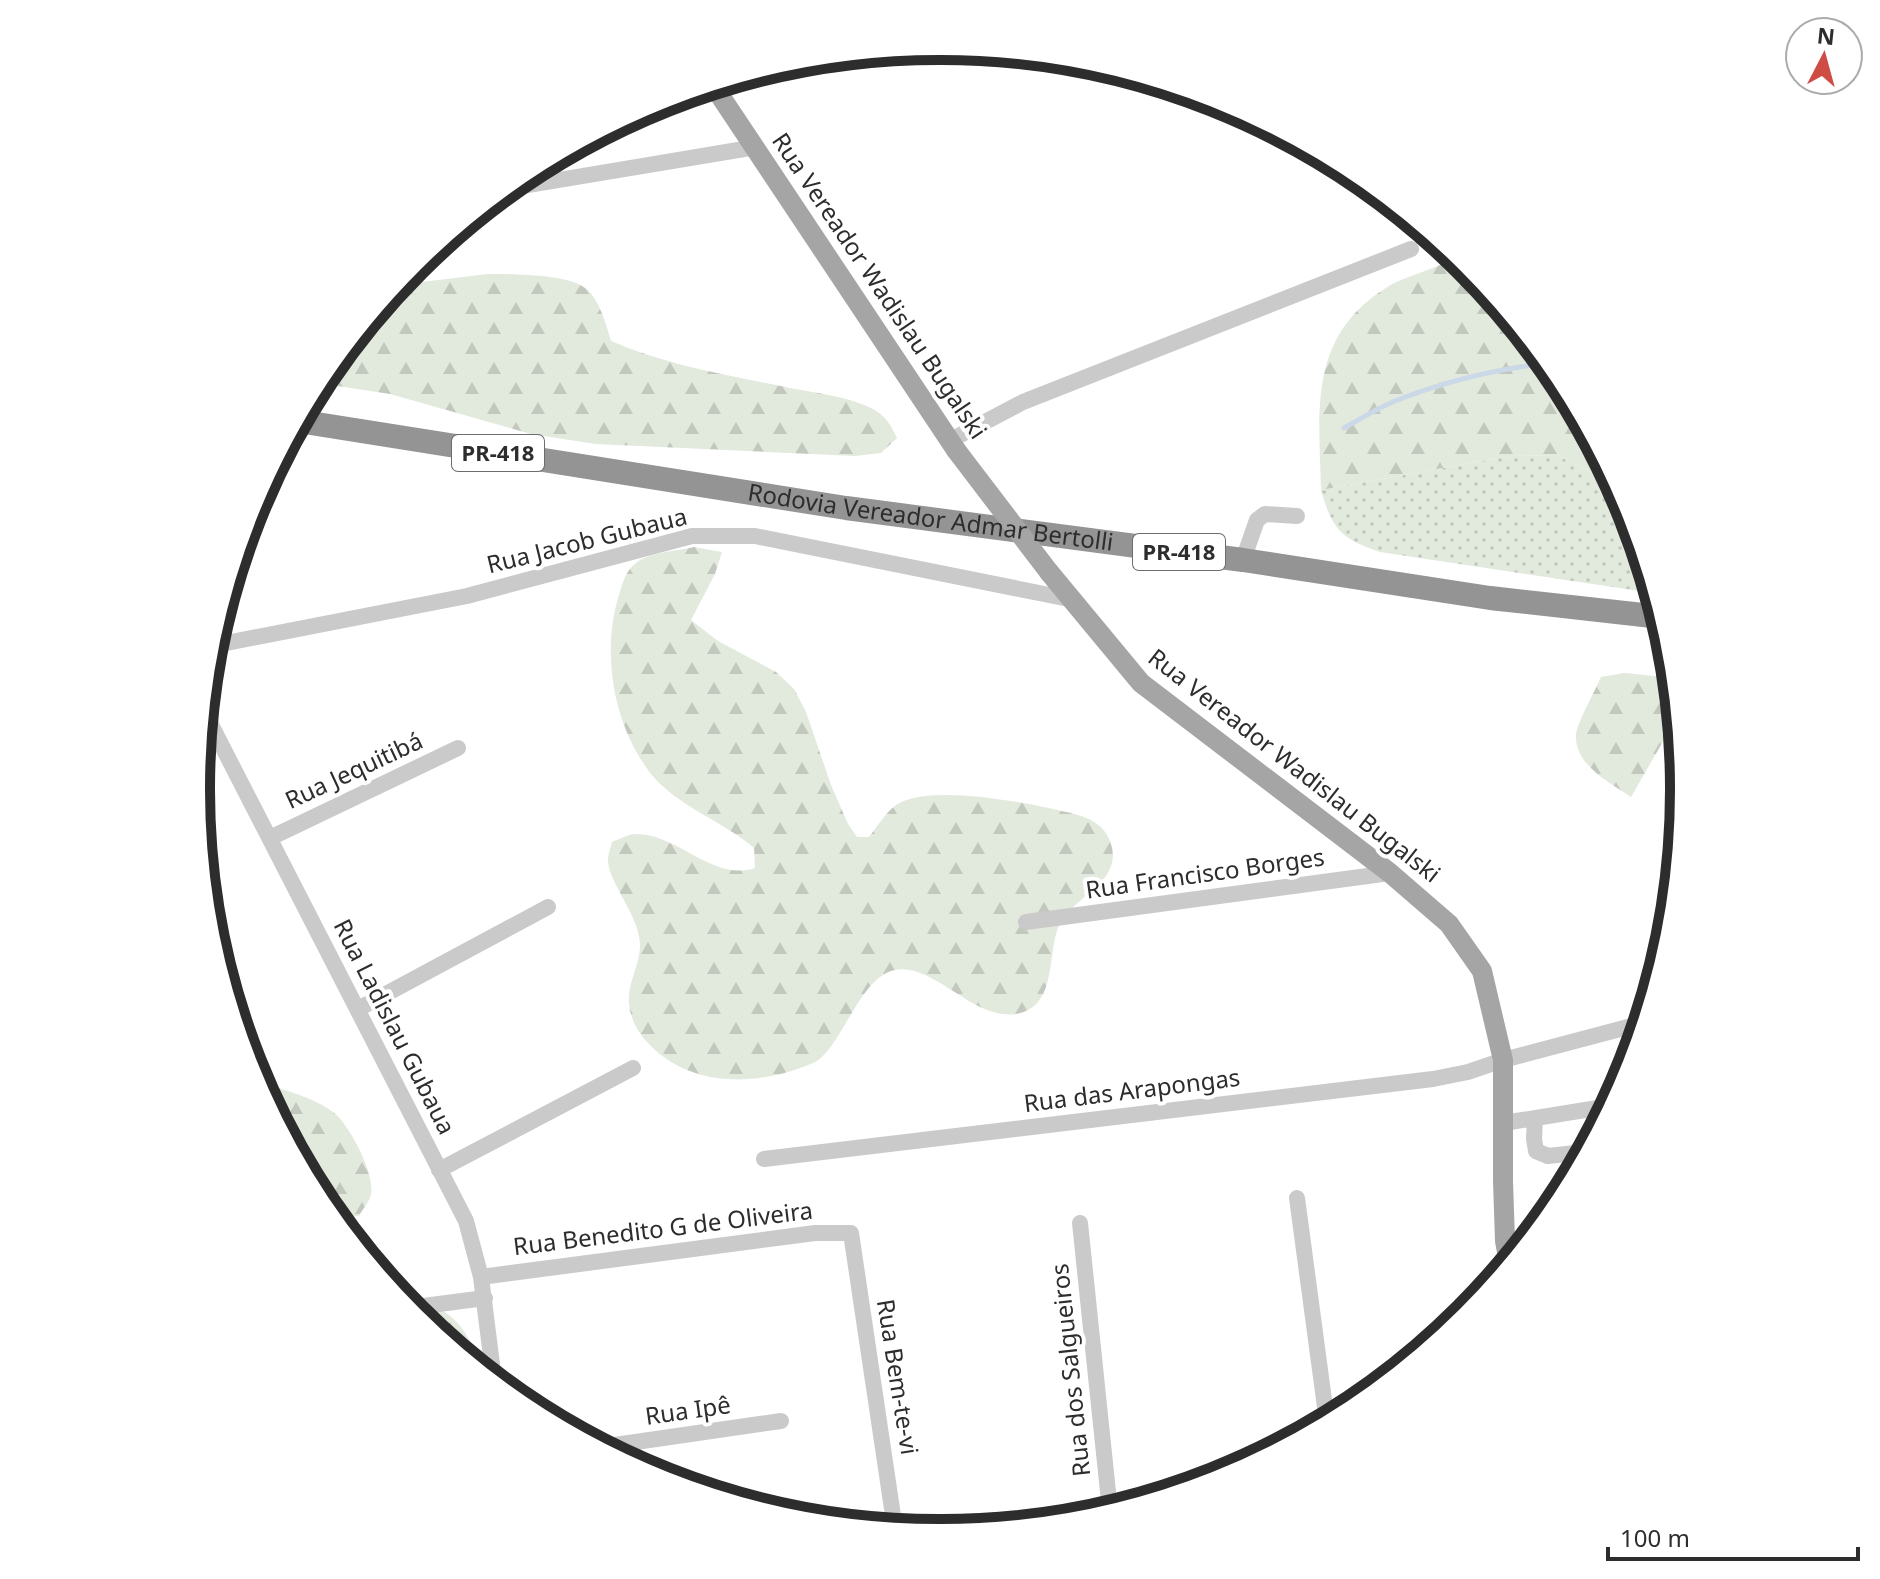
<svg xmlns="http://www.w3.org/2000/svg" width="1880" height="1579" font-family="'Noto Sans',sans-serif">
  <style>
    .grass { fill: url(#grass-dots) }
    .forest { fill: url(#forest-firs) }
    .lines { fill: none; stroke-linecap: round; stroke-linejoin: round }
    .stream { stroke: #cbd8e7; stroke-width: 5 }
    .minor { stroke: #cacaca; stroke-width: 16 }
    .major { stroke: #a5a5a5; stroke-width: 20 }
    .highway { stroke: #949494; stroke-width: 24 }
    .major-bridge { stroke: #a5a5a5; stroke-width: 20 }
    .labels { text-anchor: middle; stroke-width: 8; stroke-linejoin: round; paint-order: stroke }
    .shield { fill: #fff; stroke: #6c6c6c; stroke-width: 2 }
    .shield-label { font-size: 22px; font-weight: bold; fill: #2d2d2d }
    .street-label { font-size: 24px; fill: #2d2d2d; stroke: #fff }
    .rim { fill: none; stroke: #2d2d2d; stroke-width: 10 }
  </style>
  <defs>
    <pattern id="grass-dots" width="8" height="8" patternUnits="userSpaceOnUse" patternTransform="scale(2)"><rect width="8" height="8" fill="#e2e9dd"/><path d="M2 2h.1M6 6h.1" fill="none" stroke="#c2c8be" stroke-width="1.8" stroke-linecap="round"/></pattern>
    <pattern id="forest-firs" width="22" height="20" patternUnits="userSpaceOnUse" patternTransform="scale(2)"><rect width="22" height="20" fill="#e2e9dd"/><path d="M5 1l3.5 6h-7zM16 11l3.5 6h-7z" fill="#c2c8be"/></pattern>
  </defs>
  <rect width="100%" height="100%" fill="#fff"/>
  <path class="grass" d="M 1556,455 L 1589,471 L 1627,507 L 1653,593 L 1380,552 C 1341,539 1332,529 1321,490 L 1509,456 Z"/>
  <path class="forest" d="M 1457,256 L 1466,264 L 1558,377 L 1627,507 L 1589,471 L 1556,455 L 1509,456 L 1321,490 C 1319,408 1308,335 1389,286 C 1410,274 1441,268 1457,256 Z
    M 488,274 C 509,274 565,274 582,286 C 599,296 606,324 611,341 C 668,366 729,375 790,388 C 816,393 844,396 869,407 C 884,414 890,423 897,438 L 881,453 L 855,456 L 596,444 L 531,434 L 390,394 L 318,383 L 397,285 Z
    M 694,547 L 722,552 L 715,574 L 691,620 L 718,641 L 776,672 L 794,689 L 806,712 L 831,785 L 848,824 L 857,837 L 869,837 C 877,827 886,812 896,805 C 929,782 1035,804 1074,814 C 1090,818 1104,825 1110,841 C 1126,884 1070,896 1058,928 C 1047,957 1057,1007 1016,1014 C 969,1022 925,949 883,975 C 856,991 837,1053 813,1063 C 761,1085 698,1089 654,1049 C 641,1037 630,1021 629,1003 C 627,983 641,963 640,944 C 639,915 608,882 608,860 C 608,854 611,847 612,842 C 619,839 629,834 636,834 C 678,834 713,882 755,868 L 754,848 C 723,821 678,807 651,774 C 613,725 601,652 619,595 C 623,583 625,571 636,563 C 650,552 677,551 694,547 Z
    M 1625,673 L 1673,678 L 1680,754 L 1665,738 L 1631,797 C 1609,782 1574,765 1576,734 C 1577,723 1596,689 1601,677 Z
    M 258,1082 C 281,1089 313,1097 333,1112 C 349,1124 375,1173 371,1194 C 370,1201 362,1210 359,1216 L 333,1216 L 322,1202 Z
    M 398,1296 C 438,1298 473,1326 477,1366 L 414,1315 Z"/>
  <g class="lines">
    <path class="stream" d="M 1344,428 C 1362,418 1381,406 1400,399 C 1446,381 1499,369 1547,363"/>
    <path class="minor" d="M 505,189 L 756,147
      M 949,441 L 1023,402 L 1411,249
      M 1243,560 L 1257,520 L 1265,514 L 1297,516
      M 211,646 L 467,596 L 692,536 L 755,536 L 1069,599
      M 204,711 L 466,1221 L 481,1277 L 494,1380
      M 270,838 L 458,748
      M 1026,922 L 1390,873
      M 358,1009 L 548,907
      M 1535,1118 L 1534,1139 L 1536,1151 L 1548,1156 L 1585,1152
      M 1504,1123 L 1610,1106
      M 764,1159 L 1433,1079 L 1468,1072 L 1503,1060 L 1643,1023
      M 439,1170 L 633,1068
      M 1297,1198 L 1327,1422
      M 1080,1223 L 1110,1511
      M 481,1277 L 815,1233 L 851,1233 L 895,1529
      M 408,1308 L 485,1298
      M 601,1447 L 781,1421"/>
    <path class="major" d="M 713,85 L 956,450
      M 1049,572 L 1141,683 L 1390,873 L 1449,924 L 1482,971 L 1503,1060 L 1503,1181 L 1505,1241 L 1509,1263"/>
    <path class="highway" id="s1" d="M 298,421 L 846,508 L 1243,560 L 1490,598 L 1661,617"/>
    <path class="major-bridge" d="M 956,450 L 1049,572"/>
  </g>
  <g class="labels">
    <g class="shield">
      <rect x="452" y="435" width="92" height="36" rx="6"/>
      <rect x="1133" y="534" width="92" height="36" rx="6"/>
    </g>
    <g class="shield-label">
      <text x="498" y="461">PR-418</text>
      <text x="1179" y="560">PR-418</text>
    </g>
    <g class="street-label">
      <text transform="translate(879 286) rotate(56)" y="8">Rua Vereador Wadislau Bugalski</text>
      <text dy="8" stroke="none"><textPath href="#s1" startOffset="640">Rodovia Vereador Admar Bertolli</textPath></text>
      <text transform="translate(587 541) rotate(-14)" y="8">Rua Jacob Gubaua</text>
      <text transform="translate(1294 766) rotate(38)" y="8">Rua Vereador Wadislau Bugalski</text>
      <text transform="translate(354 771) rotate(-25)" y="8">Rua Jequitibá</text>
      <text transform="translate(1205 874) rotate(-8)" y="8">Rua Francisco Borges</text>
      <text transform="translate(394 1027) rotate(63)" y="8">Rua Ladislau Gubaua</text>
      <text transform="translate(1132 1091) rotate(-7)" y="8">Rua das Arapongas</text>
      <text transform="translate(663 1229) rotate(-7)" y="8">Rua Benedito G de Oliveira</text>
      <text transform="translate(1071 1370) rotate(-96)" y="8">Rua dos Salgueiros</text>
      <text transform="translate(897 1377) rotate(81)" y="8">Rua Bem-te-vi</text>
      <text transform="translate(688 1411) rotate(-8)" y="8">Rua Ipê</text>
    </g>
  </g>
  <path d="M0 0H1880V1579H0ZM939 60H941A729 729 0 0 1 1670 789V790A729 729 0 0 1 941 1519H939A729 729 0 0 1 210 790V789A729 729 0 0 1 939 60Z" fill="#fff" fill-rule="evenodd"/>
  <path class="rim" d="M939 60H941A729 729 0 0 1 1670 789V790A729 729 0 0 1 941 1519H939A729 729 0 0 1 210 790V789A729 729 0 0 1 939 60Z"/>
  <g transform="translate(1824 56) rotate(6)"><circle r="38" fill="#ffffff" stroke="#ababab" stroke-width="2"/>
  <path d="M0-6L14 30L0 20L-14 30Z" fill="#cf4c45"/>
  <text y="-12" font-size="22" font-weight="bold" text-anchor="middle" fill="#2d2d2d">N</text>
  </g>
  <path d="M1608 1547v12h250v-12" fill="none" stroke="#2d2d2d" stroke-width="4"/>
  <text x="1620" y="1547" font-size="24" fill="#2d2d2d" stroke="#ffffff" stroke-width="6" paint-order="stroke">100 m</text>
</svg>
